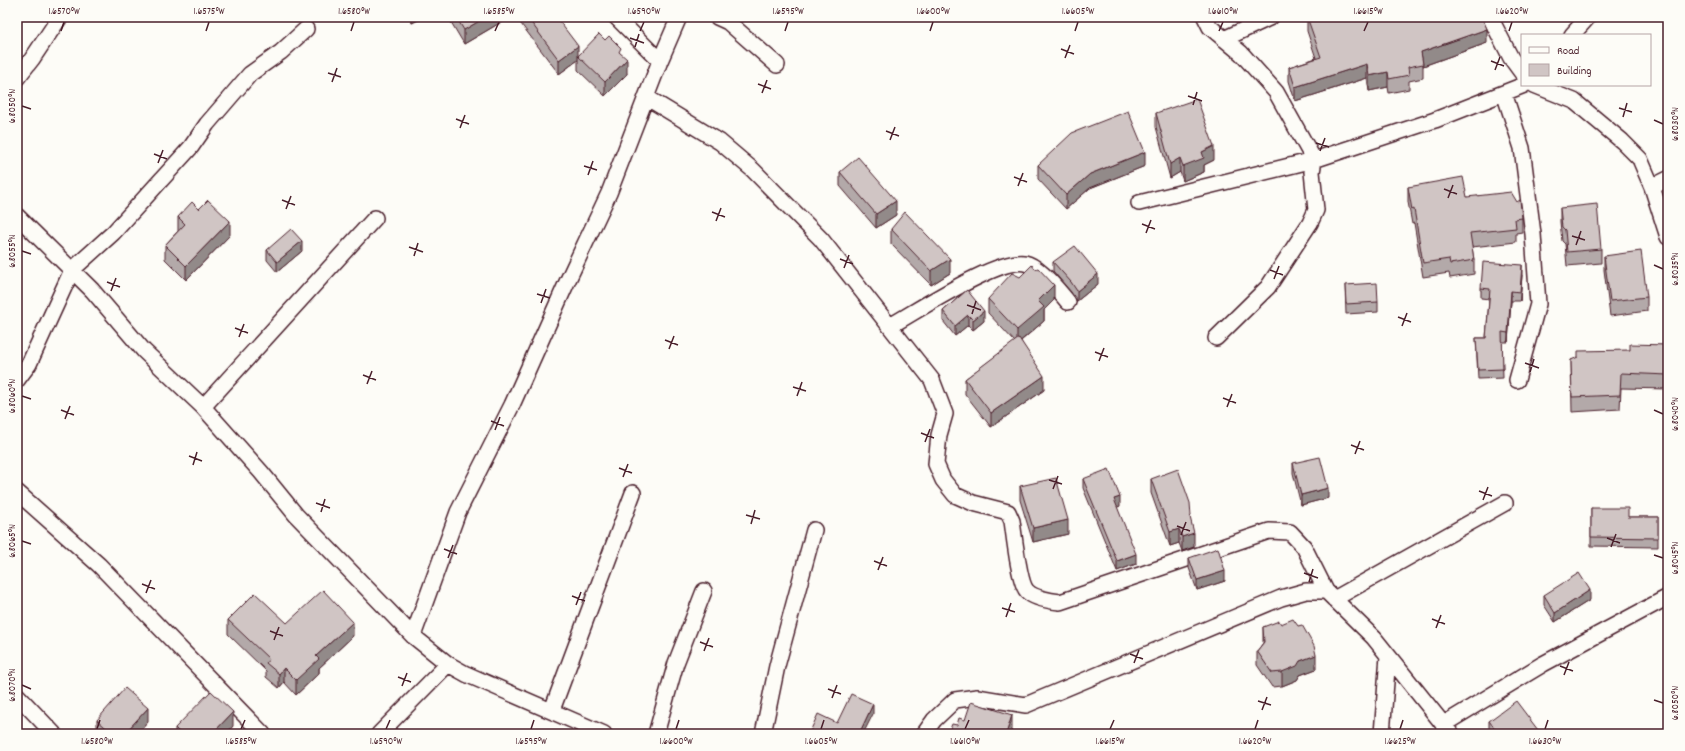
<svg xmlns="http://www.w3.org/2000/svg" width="1685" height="751" font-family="Dekko,sans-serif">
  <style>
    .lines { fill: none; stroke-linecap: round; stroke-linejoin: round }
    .street-casing { stroke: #4a1f2b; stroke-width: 18 }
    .street { stroke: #fdfcf7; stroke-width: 15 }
    .wall { fill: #b3a9a9; stroke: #4a1f2b }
    .shaded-wall { fill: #928a89; stroke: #4a1f2b }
    .building { fill: #d0c5c4; stroke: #4a1f2b }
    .ticks { fill: none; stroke: #4a1f2b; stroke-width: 1.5 }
    .neatline { fill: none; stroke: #4a1f2b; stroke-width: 1.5 }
    .ticks-label { font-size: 10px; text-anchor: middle; fill: #4a1f2b }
  </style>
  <rect width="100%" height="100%" fill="#fdfcf7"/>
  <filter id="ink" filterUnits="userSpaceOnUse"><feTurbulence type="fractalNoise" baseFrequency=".025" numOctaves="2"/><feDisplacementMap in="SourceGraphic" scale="8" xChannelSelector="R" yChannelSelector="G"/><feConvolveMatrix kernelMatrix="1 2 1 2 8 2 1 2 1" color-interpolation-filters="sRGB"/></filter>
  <g filter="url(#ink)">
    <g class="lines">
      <g class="street-casing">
        <path id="street" d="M 616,17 L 660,61
          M 717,17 L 728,22 L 777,65
          M 1490,17 L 1511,58 L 1522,73
          M 1572,35 L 1588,17
          M 1224,39 L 1271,17
          M 17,78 L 32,59 L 60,17
          M 1534,85 L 1574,101 L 1622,141 L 1640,159 L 1652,187 L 1668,237
          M 1504,93 L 1522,148 L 1533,234 L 1538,304 L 1517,380
          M 646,97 L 720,142 L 753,170 L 821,239 L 932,380 L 945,414 L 939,435 L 936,464 L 943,480 L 955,495 L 973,503 L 1008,512 L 1012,521 C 1014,534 1019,583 1027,591 C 1033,598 1051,601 1060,602 L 1269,531 L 1290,532 L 1304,547 L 1326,591 L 1374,638 L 1451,734
          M 1652,187 L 1668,179
          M 1139,203 L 1314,160 L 1276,92 L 1241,53 L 1210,27 L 1205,17
          M 17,216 L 92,290 L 144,351 L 203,407 L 261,472 L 296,515 L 413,636 L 448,664 L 466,674 L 604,734
          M 890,326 C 914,313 1004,253 1028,264 C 1041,269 1059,291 1068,302
          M 1216,338 L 1268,287 L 1310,223 L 1316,210 L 1312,172 L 1314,160 L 1435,120 L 1524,85
          M 17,380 L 29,364 L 72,270 L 113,233 L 191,147 L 207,124 L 250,74 L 281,52 L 306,29
          M 203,407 L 375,218
          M 17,492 L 99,565 L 263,734
          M 1334,599 L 1505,503
          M 413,636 L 458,512 L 512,405 L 567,282 L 609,193 L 660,61 L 679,17
          M 17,695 L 54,734
          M 552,710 L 633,493
          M 1444,724 L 1543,664 L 1668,597
          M 379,734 L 448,664
          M 656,734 L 676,663 L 704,591
          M 763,734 L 777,666 L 814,530
          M 924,734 L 934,720 L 955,700 L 977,697 L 1026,705 L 1281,598 L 1306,591 L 1326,591
          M 1382,734 L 1388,656"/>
      </g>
      <use href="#street" class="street"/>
    </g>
    <path class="wall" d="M 409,17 L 424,17 L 412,23 Z
      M 448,17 L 510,17 L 464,44 Z
      M 521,17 L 556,17 L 578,56 L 605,40 L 621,54 L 627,74 L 605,96 L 578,70 L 578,60 L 559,74 L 521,24 Z
      M 1307,17 L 1487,43 L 1423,66 L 1423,78 L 1409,81 L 1409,89 L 1389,93 L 1388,87 L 1369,91 L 1367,78 L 1295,101 L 1289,81 L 1289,67 L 1316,58 L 1307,31 Z
      M 1156,113 L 1214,160 L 1204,165 L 1204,172 L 1183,181 L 1180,172 L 1170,178 L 1156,127 Z
      M 1038,165 L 1145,166 L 1090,188 L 1066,209 L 1038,179 Z
      M 840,172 L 896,215 L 876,228 L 840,186 Z
      M 1408,187 L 1467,197 L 1522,218 L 1522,232 L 1516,233 L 1516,242 L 1472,247 L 1474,260 L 1474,274 L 1450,278 L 1449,273 L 1423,277 L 1414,223 L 1412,224 L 1408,202 Z
      M 1560,208 L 1601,249 L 1601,263 L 1567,266 L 1565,244 L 1562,241 L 1560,222 Z
      M 199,209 L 230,235 L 186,280 L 165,259 L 165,245 L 178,231 L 178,217 Z
      M 891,229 L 950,273 L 931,285 L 891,244 Z
      M 267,250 L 302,251 L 277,272 L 267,260 Z
      M 1604,256 L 1647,297 L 1647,311 L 1610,316 L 1604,270 Z
      M 1053,262 L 1098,284 L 1077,301 L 1071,292 L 1053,271 Z
      M 1522,275 L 1520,301 L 1511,301 L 1508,342 L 1502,342 L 1503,378 L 1478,379 L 1476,338 L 1486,338 L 1489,299 L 1481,298 L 1481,288 Z
      M 1345,285 L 1378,302 L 1378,312 L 1346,314 Z
      M 967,290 L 984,321 L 973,330 L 968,325 L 955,336 L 943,321 L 943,311 Z
      M 988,299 L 1054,300 L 1044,310 L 1044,321 L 1021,341 L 1044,390 L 991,427 L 965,394 L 965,379 L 1015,342 L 988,313 Z
      M 1668,345 L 1668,389 L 1621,388 L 1620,409 L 1572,412 L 1571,360 L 1630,350 Z
      M 1293,463 L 1328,498 L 1301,505 L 1293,473 Z
      M 1083,479 L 1120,506 L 1117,507 L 1136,564 L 1117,571 L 1083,488 Z
      M 1151,479 L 1191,523 L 1194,547 L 1182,551 L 1179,543 L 1170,546 L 1151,493 Z
      M 1020,486 L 1068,534 L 1033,542 L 1020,500 Z
      M 1591,508 L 1628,517 L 1658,517 L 1658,547 L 1591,546 Z
      M 1189,558 L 1225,581 L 1197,590 L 1189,568 Z
      M 1544,595 L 1590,600 L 1555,622 L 1544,605 Z
      M 228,620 L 287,623 L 353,636 L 319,668 L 319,673 L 296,695 L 284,682 L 279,688 L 266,677 L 266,671 L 228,634 Z
      M 1281,624 L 1316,669 L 1300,675 L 1297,680 L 1282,686 L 1272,687 L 1257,665 L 1257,651 L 1263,643 L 1263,627 Z
      M 97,720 L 148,722 L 137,734 L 97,734 Z
      M 1489,721 L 1541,734 L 1489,734 Z
      M 233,726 L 226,734 L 175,734 L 175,728 Z"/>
    <path class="shaded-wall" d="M 412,17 L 424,17 L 412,23 Z
      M 486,17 L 510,17 L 464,44 L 464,30 Z
      M 1487,29 L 1487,43 L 1423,66 L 1421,52 Z
      M 578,46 L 578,60 L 559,74 L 559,60 Z
      M 627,59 L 627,74 L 605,96 L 605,82 Z
      M 1367,64 L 1367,78 L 1295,101 L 1295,87 Z
      M 1388,72 L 1388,87 L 1369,91 L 1369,76 Z
      M 1214,146 L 1214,160 L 1204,165 L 1204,172 L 1183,181 L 1183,166 L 1202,152 Z
      M 1145,152 L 1145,166 L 1090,188 L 1066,209 L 1066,195 L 1090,174 Z
      M 1180,158 L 1180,172 L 1170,178 L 1170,164 Z
      M 896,201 L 896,215 L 876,228 L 876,214 Z
      M 230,221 L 230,235 L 186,280 L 186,266 Z
      M 302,241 L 302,251 L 277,272 L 277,262 Z
      M 950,259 L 950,273 L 931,285 L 931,271 Z
      M 1522,265 L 1522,275 L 1520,301 L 1520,292 Z
      M 1098,274 L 1098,284 L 1077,301 L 1077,291 Z
      M 1054,285 L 1054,300 L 1044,310 L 1044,321 L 1017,344 L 1017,330 L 1038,301 Z
      M 1511,291 L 1511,301 L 1508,342 L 1508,333 Z
      M 984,311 L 984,321 L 973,330 L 973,320 Z
      M 968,315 L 968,325 L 955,336 L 955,326 Z
      M 1044,376 L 1044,390 L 991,427 L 991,413 Z
      M 1328,488 L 1328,498 L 1301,505 L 1301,495 Z
      M 1120,497 L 1120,506 L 1114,509 L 1114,499 Z
      M 1068,520 L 1068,534 L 1033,542 L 1033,528 Z
      M 1179,529 L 1179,543 L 1170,546 L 1170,532 Z
      M 1194,533 L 1194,547 L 1182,551 L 1182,537 Z
      M 1136,554 L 1136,564 L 1117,571 L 1117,561 Z
      M 1225,571 L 1225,581 L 1197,590 L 1197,580 Z
      M 1590,590 L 1590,600 L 1555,622 L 1555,613 Z
      M 353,622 L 353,636 L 319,668 L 319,673 L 296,695 L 296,680 L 316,656 Z
      M 1316,655 L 1316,669 L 1300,675 L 1297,680 L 1282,686 L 1282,672 L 1300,661 Z
      M 284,668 L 284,682 L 279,688 L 279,674 Z
      M 873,704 L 873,714 L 863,734 L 859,734 Z
      M 148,708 L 148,722 L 137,734 L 124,734 Z
      M 233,712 L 233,726 L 226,734 L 212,734 Z
      M 1012,715 L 1012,729 L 1011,734 L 1006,734 Z"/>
    <path class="building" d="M 456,17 L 486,17 L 464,30 Z
      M 527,17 L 556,17 L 578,46 L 559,60 Z
      M 1307,17 L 1482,17 L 1487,29 L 1421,52 L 1423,64 L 1408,67 L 1409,75 L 1389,79 L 1388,72 L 1369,76 L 1367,64 L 1295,87 L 1289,67 L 1321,57 Z
      M 599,34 L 605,40 L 609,36 L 621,48 L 619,52 L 627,59 L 605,82 L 578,56 Z
      M 1197,99 L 1214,146 L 1202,152 L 1204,158 L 1183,166 L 1180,158 L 1170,164 L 1156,113 Z
      M 1128,111 L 1145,152 L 1090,174 L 1066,195 L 1038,165 L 1072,133 Z
      M 858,157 L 896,201 L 876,214 L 840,172 Z
      M 1463,177 L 1467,197 L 1511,192 L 1517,202 L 1520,200 L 1522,218 L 1515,219 L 1516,228 L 1470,233 L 1474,260 L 1450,264 L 1449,259 L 1423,263 L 1414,209 L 1412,210 L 1408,187 Z
      M 208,200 L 230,221 L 186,266 L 165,245 L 185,224 L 178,217 L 192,202 L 199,209 Z
      M 1597,204 L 1601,249 L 1567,252 L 1565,230 L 1562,227 L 1560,208 Z
      M 905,212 L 950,259 L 931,271 L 891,229 Z
      M 291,229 L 302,241 L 277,262 L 267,250 Z
      M 1075,246 L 1098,274 L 1077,291 L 1071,282 L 1053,262 Z
      M 1641,251 L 1647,297 L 1610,301 L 1604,256 Z
      M 1483,262 L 1522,265 L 1520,292 L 1511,291 L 1508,333 L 1502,332 L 1503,369 L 1478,370 L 1476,338 L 1486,338 L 1490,289 L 1481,288 Z
      M 1032,265 L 1035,269 L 1038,268 L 1054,285 L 1038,301 L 1044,307 L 1017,330 L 988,299 L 1012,273 L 1020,277 Z
      M 1377,283 L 1378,302 L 1346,304 L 1345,285 Z
      M 967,290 L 984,311 L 973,320 L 968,315 L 955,326 L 943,311 Z
      M 1019,338 L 1044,376 L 991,413 L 965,379 Z
      M 1630,344 L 1668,345 L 1668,375 L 1621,373 L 1620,395 L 1572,397 L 1571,360 L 1578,357 L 1578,351 L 1630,350 Z
      M 1320,457 L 1328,488 L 1301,495 L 1293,463 Z
      M 1109,469 L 1120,497 L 1114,499 L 1136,554 L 1117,561 L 1083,479 Z
      M 1178,469 L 1190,503 L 1191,516 L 1190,517 L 1194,533 L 1182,537 L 1179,529 L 1170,532 L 1151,479 Z
      M 1056,478 L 1068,520 L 1033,528 L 1020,486 Z
      M 1591,508 L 1628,508 L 1628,517 L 1658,517 L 1658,538 L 1591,537 Z
      M 1218,548 L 1225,571 L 1197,580 L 1189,558 Z
      M 1579,573 L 1590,590 L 1555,613 L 1544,595 Z
      M 323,590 L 353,622 L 316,656 L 319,659 L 296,680 L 284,668 L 279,674 L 266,663 L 269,659 L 228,620 L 255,593 L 287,623 Z
      M 1293,619 L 1298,626 L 1302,625 L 1314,646 L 1316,655 L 1300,661 L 1297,666 L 1282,672 L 1272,673 L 1257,651 L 1264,642 L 1263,627 L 1279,621 L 1281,624 Z
      M 125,688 L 148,708 L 124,734 L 113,734 L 97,720 Z
      M 211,691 L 233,712 L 212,734 L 181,734 L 175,728 Z
      M 851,694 L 873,704 L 859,734 L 809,734 L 818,714 L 837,723 Z
      M 1516,701 L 1541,734 L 1492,734 L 1497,731 L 1489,721 Z
      M 971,702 L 1012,715 L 1006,734 L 948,734 L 952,724 L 957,725 L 959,718 L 965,720 Z"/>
  </g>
  <path class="ticks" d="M 61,31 L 64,22M 206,31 L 209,22M 351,31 L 354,22M 495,31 L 499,22M 640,31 L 644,22M 785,31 L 788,22M 930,31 L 933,22M 1075,31 L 1078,22M 1219,31 L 1223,22M 1364,31 L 1368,22M 1509,31 L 1512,22M 630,38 L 644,43M 635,47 L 639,34M 1061,49 L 1074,54M 1065,58 L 1070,45M 1491,61 L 1504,66M 1495,70 L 1500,57M 328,73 L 341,77M 332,82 L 337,68M 758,84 L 771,89M 762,93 L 767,80M 1188,96 L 1202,101M 1193,105 L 1197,92M 22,106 L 31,109M 1619,108 L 1632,112M 1623,117 L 1627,103M 456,119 L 469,124M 1654,120 L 1663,124M 460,128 L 465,115M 886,131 L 899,136M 890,140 L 895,127M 1316,143 L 1329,147M 1320,151 L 1325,138M 154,154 L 167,159M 158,163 L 163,150M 584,166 L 597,170M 588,175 L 593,161M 1014,177 L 1027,182M 1018,186 L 1023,173M 1444,189 L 1457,194M 1448,198 L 1453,185M 282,200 L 295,205M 286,209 L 291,196M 712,212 L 725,217M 716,221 L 721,208M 1142,224 L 1155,229M 1146,233 L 1151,220M 1572,236 L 1585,240M 1576,245 L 1581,231M 409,247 L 423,252M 22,251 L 31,254M 414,256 L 418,243M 840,259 L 853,264M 1654,265 L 1663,269M 844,268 L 849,255M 1270,270 L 1283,275M 1274,279 L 1279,266M 107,282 L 120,287M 111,291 L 116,278M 537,294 L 550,298M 541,303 L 546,289M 967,305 L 981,310M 972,314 L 976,301M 1398,317 L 1411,322M 1402,326 L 1407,313M 235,328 L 248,333M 239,337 L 244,324M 665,340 L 678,345M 669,349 L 674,336M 1095,352 L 1108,357M 1099,361 L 1104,348M 1525,363 L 1539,368M 1530,372 L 1534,359M 363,375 L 376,380M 367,384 L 372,371M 793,387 L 806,391M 22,396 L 31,399M 797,396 L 802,382M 1223,398 L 1236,403M 1227,407 L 1232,394M 61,410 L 74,415M 1654,410 L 1663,414M 65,419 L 70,406M 491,421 L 504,426M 495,430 L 500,417M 921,433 L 934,438M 925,442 L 930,429M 1351,445 L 1364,450M 1355,454 L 1360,441M 189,456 L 202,461M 193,465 L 197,452M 619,468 L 632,473M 623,477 L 628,464M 1049,480 L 1062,484M 1053,489 L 1058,476M 1479,491 L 1492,496M 1483,500 L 1488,487M 316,503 L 330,508M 321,512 L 325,499M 746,515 L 760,519M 751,524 L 755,510M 1177,526 L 1190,531M 1181,535 L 1186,522M 1607,538 L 1620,543M 22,541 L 31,544M 1611,547 L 1616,534M 444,549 L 457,554M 1654,555 L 1663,558M 448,558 L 453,545M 874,561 L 887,566M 878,570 L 883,557M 1304,573 L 1318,578M 1309,582 L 1313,569M 142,584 L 155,589M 146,593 L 151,580M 572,596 L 585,601M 576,605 L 581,592M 1002,608 L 1015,612M 1006,617 L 1011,603M 1432,619 L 1445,624M 1436,628 L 1441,615M 270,631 L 283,636M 274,640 L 279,627M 700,642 L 713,647M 704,651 L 709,638M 1130,654 L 1143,659M 1134,663 L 1139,650M 1560,666 L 1573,671M 1564,675 L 1569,662M 398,677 L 411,682M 22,685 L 31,689M 402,686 L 407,673M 828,689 L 841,694M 832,698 L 837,685M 1654,700 L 1663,703M 1258,701 L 1271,705M 1262,710 L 1267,697M 97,729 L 100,720M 241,729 L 245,720M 386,729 L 390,720M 531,729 L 534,720M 676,729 L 679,720M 821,729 L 824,720M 965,729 L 969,720M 1110,729 L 1114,720M 1255,729 L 1258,720M 1400,729 L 1403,720M 1545,729 L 1548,720"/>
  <rect width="1685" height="751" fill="none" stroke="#fdfcf7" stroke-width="44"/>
  <rect x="1521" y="34" width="130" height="52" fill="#fdfcf7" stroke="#b5a4a5"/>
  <rect x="1529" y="47" width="20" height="6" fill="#fdfcf7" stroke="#b5a4a5"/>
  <text x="1557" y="54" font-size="12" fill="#4a1f2b">Road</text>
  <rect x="1529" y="64" width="20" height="12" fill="#d0c5c4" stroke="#b5a4a5"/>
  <text x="1557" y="74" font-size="12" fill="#4a1f2b">Building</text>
  <rect x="22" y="22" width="1641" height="707" class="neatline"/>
  <g class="ticks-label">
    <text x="64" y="14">1.6570°W</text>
    <text x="209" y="14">1.6575°W</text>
    <text x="354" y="14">1.6580°W</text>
    <text x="499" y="14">1.6585°W</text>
    <text x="644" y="14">1.6590°W</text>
    <text x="788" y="14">1.6595°W</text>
    <text x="933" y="14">1.6600°W</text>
    <text x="1078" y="14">1.6605°W</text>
    <text x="1223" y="14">1.6610°W</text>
    <text x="1368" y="14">1.6615°W</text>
    <text x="1512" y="14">1.6620°W</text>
    <text transform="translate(11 106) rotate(-90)" y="4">6.8050°N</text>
    <text transform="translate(1674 124) rotate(-90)" y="4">6.8030°N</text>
    <text transform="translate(11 251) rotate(-90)" y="4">6.8055°N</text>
    <text transform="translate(1674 269) rotate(-90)" y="4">6.8035°N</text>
    <text transform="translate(11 396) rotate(-90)" y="4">6.8060°N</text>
    <text transform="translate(1674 414) rotate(-90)" y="4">6.8040°N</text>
    <text transform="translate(11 541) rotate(-90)" y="4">6.8065°N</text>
    <text transform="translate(1674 558) rotate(-90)" y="4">6.8045°N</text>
    <text transform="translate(11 685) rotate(-90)" y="4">6.8070°N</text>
    <text transform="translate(1674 703) rotate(-90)" y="4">6.8050°N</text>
    <text x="97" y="744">1.6580°W</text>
    <text x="241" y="744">1.6585°W</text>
    <text x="386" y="744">1.6590°W</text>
    <text x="531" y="744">1.6595°W</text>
    <text x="676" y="744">1.6600°W</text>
    <text x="821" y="744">1.6605°W</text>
    <text x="965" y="744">1.6610°W</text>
    <text x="1110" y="744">1.6615°W</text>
    <text x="1255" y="744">1.6620°W</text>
    <text x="1400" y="744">1.6625°W</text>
    <text x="1545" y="744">1.6630°W</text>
  </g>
</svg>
